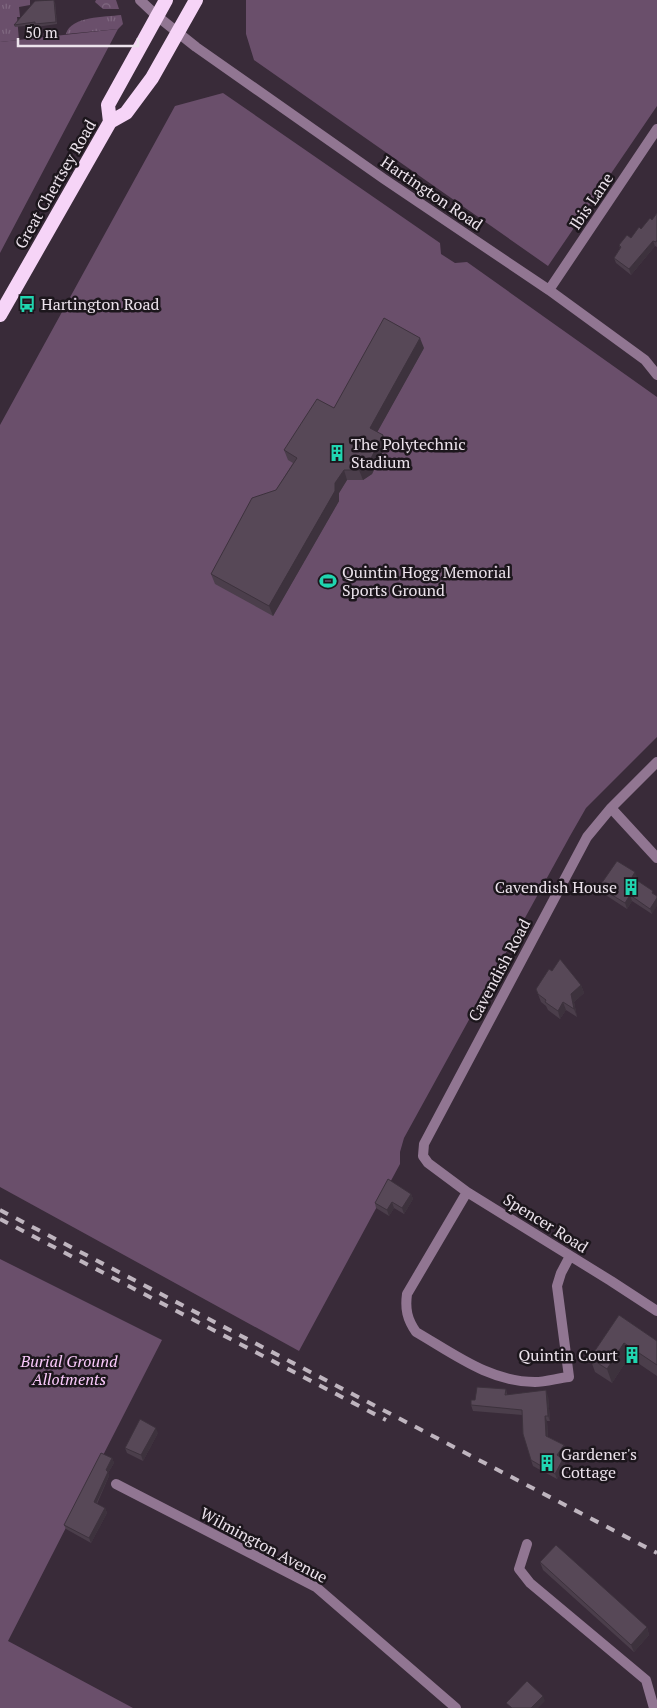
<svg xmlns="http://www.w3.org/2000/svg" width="657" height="1708" font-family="'PT Serif',serif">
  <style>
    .grass { fill: url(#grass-tufts) }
    .forest { fill: url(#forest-crowns) }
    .green { fill: #6a4f6b }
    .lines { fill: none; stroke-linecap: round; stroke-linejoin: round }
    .minor { stroke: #917692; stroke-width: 10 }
    .trunk { stroke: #f6d4f7; stroke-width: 14 }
    .rail { stroke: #bfb5bf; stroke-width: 4; stroke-dasharray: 9 9; stroke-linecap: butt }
    .wall { fill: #4b3e4b }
    .shaded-wall { fill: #3d323d }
    .building { fill: #574857; stroke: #3d323d }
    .labels { text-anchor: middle; stroke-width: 5; stroke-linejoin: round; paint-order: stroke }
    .street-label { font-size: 16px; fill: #ece3ec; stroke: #1c161c }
    .poi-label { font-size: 16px; fill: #ece3ec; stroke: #1c161c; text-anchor: start }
    .park-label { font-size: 16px; font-style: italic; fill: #fbcafc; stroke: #1c161c }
  </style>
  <defs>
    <pattern id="grass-tufts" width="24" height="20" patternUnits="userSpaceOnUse" patternTransform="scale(1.25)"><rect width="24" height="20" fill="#6a4f6b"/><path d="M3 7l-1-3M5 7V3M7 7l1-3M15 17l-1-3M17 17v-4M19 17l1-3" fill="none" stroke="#7f6880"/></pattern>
    <pattern id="forest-crowns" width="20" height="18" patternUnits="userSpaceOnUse" patternTransform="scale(1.25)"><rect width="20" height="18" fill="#6a4f6b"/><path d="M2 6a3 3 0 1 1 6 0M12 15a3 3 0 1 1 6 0" fill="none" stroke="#7f6880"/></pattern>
  </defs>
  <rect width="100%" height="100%" fill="#392b39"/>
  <path class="grass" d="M 0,0 L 30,0 L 30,5 L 19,7 L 20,17 L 17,17 L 19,40 L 0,42 Z
    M 121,15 L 123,24 L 118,29 L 66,34 C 71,16 105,17 121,15 Z"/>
  <path class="forest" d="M 96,0 L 116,0 L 119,9 L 103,9 L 95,2 Z"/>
  <path class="green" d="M 246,0 L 657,0 L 657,106 L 548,266 L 254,60 L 246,34 Z
    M 118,29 L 0,253 L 0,42 Z
    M 223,93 L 440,243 L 441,254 L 455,263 L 467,262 L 657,397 L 657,737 L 586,808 L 570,836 L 404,1138 L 400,1152 L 400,1164 L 299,1351 L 0,1187 L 0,425 L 175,106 Z
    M 0,1259 L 162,1340 L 8,1641 L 133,1708 L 0,1708 Z"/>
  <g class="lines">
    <path class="minor" d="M 140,0 L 157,16 L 196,47 L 384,179 L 549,290 L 645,360 L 657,375
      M 549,290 L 657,129
      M 657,762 L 611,808 L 587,837 L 424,1144 L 423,1156 L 428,1163 L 467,1192 L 611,1281 L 657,1311
      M 611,808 L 657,858
      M 467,1192 L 407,1294 C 405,1309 407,1319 416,1332 C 454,1354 490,1382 535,1382 C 546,1382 558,1378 569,1377 L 557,1286 L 561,1273 L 570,1256
      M 116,1484 L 316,1587 L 456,1708
      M 527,1544 L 519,1569 L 530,1583 L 646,1680 L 654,1708"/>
    <path class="trunk" d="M 110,122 L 108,105 L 166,0
      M 0,315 L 110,122 L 126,113 L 152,78 L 196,0"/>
    <path class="rail" d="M 0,1210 L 657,1553
      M 0,1219 L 386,1420"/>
  </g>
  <path class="wall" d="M 55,2 L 57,24 L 36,27 L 35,25 L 15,27 L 14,25 Z
    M 657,213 L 657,247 L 655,246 L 631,275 L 616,263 L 614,258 L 620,248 L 619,245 L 631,238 L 652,220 Z
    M 424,348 L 377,432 L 383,435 L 386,445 L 372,474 L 363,480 L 347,480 L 339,493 L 339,501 L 273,616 L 215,584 L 211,574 L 276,490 L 293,463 L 288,460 L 284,450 L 334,408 Z
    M 637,877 L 636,880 L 654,894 L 652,914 L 632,901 L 627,909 L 601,892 L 599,887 Z
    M 581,985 L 584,993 L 574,1002 L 577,1017 L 566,1010 L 560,1019 L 548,1010 L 546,1006 L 541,1002 L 536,989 Z
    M 411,1194 L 413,1199 L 404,1214 L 394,1208 L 389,1216 L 376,1208 L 375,1203 Z
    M 619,1315 L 657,1341 L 657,1376 L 629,1357 L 612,1383 L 595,1372 L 590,1358 Z
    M 506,1389 L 507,1395 L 548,1396 L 550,1421 L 547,1421 L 548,1437 L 564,1445 L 566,1450 L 561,1458 L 563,1459 L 565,1464 L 557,1479 L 533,1466 L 531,1460 L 522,1415 L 473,1411 L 471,1405 L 475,1400 Z
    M 158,1433 L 143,1461 L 127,1453 L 125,1448 Z
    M 112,1458 L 114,1463 L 108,1473 L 109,1476 L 97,1504 L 105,1508 L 107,1513 L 91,1543 L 66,1529 L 64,1525 Z
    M 540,1562 L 647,1627 L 649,1635 L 634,1652 L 543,1570 Z"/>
  <path class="shaded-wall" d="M 653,241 L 655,246 L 631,275 L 629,269 Z
    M 420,338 L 424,348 L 374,438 L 370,428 Z
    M 383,435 L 386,445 L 372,474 L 363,480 L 359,470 Z
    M 344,470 L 347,480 L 339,493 L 339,501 L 273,616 L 269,606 L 335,483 Z
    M 635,872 L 637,877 L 634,883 L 632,877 Z
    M 630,895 L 632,901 L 627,909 L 625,903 Z
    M 657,898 L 657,906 L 652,914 L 650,909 Z
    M 581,985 L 584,993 L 574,1002 L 577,1017 L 574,1009 L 571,994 Z
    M 563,1002 L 566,1010 L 560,1019 L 558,1011 Z
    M 411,1194 L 413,1199 L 404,1214 L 402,1208 Z
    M 392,1202 L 394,1208 L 389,1216 L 387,1210 Z
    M 624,1343 L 629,1357 L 612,1383 L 607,1369 Z
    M 546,1390 L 548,1396 L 550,1421 L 548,1416 Z
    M 545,1416 L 547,1421 L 548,1442 L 546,1436 Z
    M 156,1428 L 158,1433 L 143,1461 L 141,1455 Z
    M 564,1445 L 566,1450 L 559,1461 L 557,1455 Z
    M 112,1458 L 114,1463 L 108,1473 L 109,1476 L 95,1506 L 94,1502 L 106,1470 Z
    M 563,1459 L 565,1464 L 557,1479 L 555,1474 Z
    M 105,1508 L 107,1513 L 91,1543 L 89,1538 Z
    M 647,1627 L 649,1635 L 634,1652 L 631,1645 Z
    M 543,1696 L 545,1701 L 538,1708 L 531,1708 Z"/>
  <path class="building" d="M 54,0 L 56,22 L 35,24 L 35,22 L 14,25 L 35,1 Z
    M 657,213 L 657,240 L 656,242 L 653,241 L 629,269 L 614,258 L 621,247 L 619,245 L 627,235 L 631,238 L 639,227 L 641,229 L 650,218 L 652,220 Z
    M 384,318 L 420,338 L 370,428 L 383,435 L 368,464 L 359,470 L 344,470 L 335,483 L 335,491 L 269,606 L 211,574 L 252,498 L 276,490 L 297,458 L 284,450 L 317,399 L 334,408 Z
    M 617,861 L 635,872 L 632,877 L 653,891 L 652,893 L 657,896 L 657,898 L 650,909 L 630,895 L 625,903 L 599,887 Z
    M 560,959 L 581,985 L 571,994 L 574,1009 L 563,1002 L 558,1011 L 545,1002 L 546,1000 L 538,994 L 536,989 L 549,969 L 552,971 Z
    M 388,1179 L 411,1194 L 402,1208 L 392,1202 L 387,1210 L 375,1203 Z
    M 619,1315 L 657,1341 L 657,1365 L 624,1343 L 607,1369 L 590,1358 Z
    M 477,1387 L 506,1389 L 505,1395 L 546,1390 L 548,1416 L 545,1416 L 546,1436 L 564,1445 L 557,1455 L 563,1459 L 555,1474 L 531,1460 L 523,1434 L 522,1410 L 471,1405 L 471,1400 L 475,1400 Z
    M 140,1419 L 156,1428 L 141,1455 L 125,1448 Z
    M 101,1453 L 112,1458 L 106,1470 L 108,1472 L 94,1502 L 105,1508 L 89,1538 L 64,1525 Z
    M 556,1545 L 647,1627 L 631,1645 L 540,1562 Z
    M 527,1681 L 543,1696 L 531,1708 L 512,1708 L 506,1703 Z"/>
  <defs>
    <g id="bus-bare" transform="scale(1.35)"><path d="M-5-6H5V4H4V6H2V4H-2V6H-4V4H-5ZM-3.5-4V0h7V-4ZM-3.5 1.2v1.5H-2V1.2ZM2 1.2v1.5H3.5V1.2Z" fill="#20d5b0" stroke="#1c161c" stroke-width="2.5" paint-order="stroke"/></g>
    <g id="building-bare" transform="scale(1.35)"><path d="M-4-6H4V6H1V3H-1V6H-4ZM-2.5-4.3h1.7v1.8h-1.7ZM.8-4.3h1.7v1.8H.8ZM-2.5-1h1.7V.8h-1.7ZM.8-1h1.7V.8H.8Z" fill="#20d5b0" stroke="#1c161c" stroke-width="2.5" paint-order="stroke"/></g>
    <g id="stadium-bare" transform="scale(1.35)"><path d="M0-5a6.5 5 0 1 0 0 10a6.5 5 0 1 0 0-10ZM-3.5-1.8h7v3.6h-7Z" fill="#20d5b0" stroke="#1c161c" stroke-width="2.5" paint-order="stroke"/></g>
  </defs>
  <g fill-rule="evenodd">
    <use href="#bus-bare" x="27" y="304"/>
    <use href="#building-bare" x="337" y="453"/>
    <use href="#stadium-bare" x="328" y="581"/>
    <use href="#building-bare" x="631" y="887"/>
    <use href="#building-bare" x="632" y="1355"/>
    <use href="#building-bare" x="547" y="1463"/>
  </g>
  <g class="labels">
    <g class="street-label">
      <text transform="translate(55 184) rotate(-60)" y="6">Great Chertsey Road</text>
      <text transform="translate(432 193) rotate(34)" y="6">Hartington Road</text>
      <text transform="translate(591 201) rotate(-56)" y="6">Ibis Lane</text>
      <text transform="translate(499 970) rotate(-62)" y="6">Cavendish Road</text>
      <text transform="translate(546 1223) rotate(32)" y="6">Spencer Road</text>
      <text transform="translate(264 1545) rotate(28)" y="6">Wilmington Avenue</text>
    </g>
    <g class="poi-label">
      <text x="41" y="310">Hartington Road</text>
      <text x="351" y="450">The Polytechnic<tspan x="351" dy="18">Stadium</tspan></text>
      <text x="342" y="578">Quintin Hogg Memorial<tspan x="342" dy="18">Sports Ground</tspan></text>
      <text x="617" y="893" text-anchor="end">Cavendish House</text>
      <text x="618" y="1361" text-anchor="end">Quintin Court</text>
      <text x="561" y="1460">Gardener's<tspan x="561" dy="18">Cottage</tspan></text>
    </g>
    <g class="park-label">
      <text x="69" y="1367">Burial Ground<tspan x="69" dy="18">Allotments</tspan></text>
    </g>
  </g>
  <path d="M18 38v8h120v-8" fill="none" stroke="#ece3ec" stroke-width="2.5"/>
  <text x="25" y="38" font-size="15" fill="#ece3ec" stroke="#1c161c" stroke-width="4" paint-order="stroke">50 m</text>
</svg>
